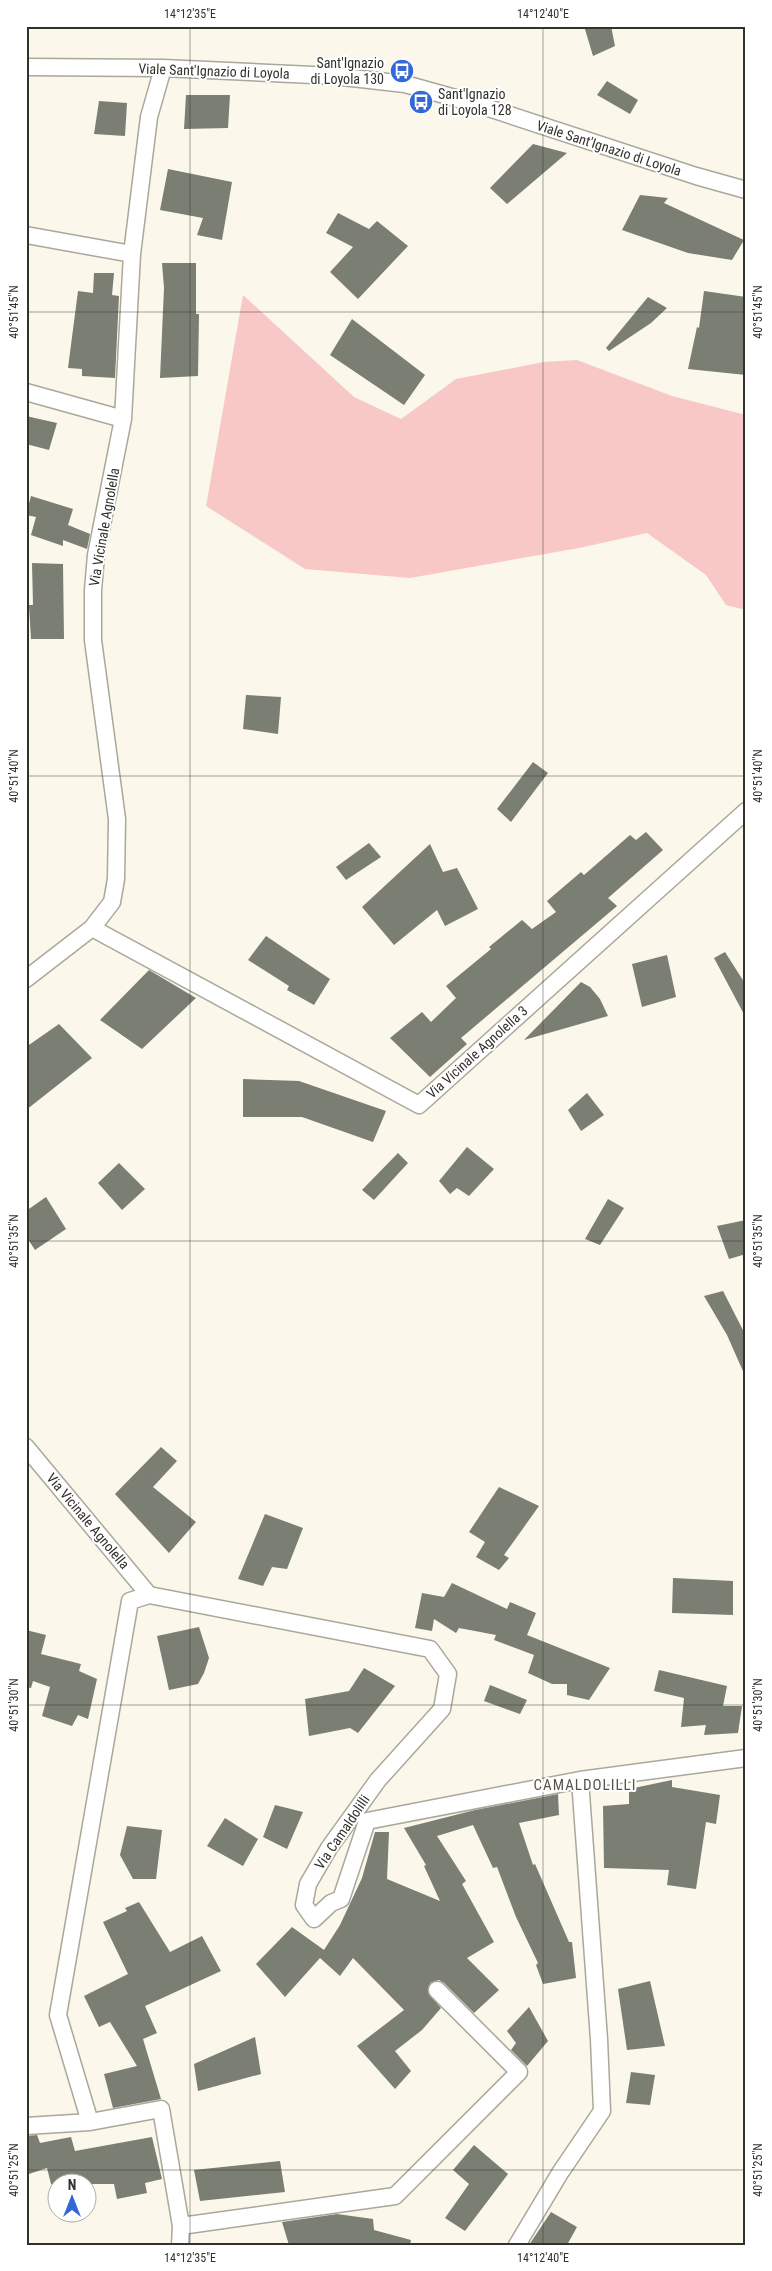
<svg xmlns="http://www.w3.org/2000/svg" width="772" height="2271" font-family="'Roboto Condensed',sans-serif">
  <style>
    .green { fill: #f8c8c7 }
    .building { fill: #7a7e73 }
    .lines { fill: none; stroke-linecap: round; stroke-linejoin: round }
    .minor-casing { stroke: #aba79b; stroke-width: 19 }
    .minor { stroke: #fff; stroke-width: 16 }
    .ticks { fill: none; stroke: #32312c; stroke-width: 1; stroke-opacity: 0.45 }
    .labels { text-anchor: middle; stroke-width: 4; stroke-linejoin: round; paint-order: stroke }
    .poi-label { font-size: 14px; fill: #32312c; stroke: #fff; text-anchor: end }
    .street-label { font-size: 14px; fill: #32312c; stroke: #fff }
    .neighbourhood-label { font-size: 15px; letter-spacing: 1px; fill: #585449; stroke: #fff }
    .neatline { fill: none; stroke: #32312c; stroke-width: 2 }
    .ticks-label { font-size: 12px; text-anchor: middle; fill: #32312c }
  </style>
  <rect width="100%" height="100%" fill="#fbf7ea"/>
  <path class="green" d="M 243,295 L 354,397 L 401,419 L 456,379 L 544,362 L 577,360 L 672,396 L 746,415 L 746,610 L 726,605 L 706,575 L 647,533 L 579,548 L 410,578 L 305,569 L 206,506 Z"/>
  <path class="building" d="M 584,26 L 611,26 L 615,46 L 593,56 Z
    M 607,81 L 638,100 L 630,114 L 597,95 Z
    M 186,95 L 230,95 L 228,128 L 184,129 Z
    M 99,101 L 127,103 L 125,136 L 94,134 Z
    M 533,144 L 567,153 L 507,204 L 490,188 Z
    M 168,169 L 232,182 L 222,240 L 197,235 L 203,218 L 160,210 Z
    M 640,195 L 668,198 L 664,203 L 744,240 L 732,260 L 688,253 L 622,230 Z
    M 338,213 L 369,229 L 377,221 L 408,246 L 358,299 L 330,272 L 353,247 L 326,233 Z
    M 162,263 L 196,263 L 196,314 L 199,314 L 198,376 L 160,378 L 164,288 Z
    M 94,273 L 114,273 L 112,295 L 119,296 L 115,378 L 82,376 L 82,369 L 68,368 L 78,291 L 93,293 Z
    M 704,291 L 746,297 L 746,375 L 688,369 L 697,327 L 699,328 Z
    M 648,297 L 667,308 L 651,323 L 609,351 L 606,348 Z
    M 352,319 L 425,375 L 404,405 L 330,355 Z
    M 26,416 L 57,423 L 49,450 L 26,444 Z
    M 31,496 L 73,509 L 68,525 L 90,534 L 87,549 L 63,540 L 63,546 L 31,535 L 36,517 L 26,515 Z
    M 32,563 L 63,564 L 64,639 L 31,639 L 29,605 L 33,605 Z
    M 246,695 L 281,697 L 278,734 L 243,729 Z
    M 533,762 L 548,773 L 511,822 L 497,809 Z
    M 646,832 L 663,850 L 608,898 L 617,906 L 461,1038 L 467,1044 L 430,1077 L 390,1038 L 422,1012 L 431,1022 L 456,998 L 446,986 L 491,949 L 489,947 L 522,920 L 532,929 L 556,912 L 547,901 L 581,872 L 584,875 L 630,835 L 636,840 Z
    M 369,843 L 381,857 L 346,880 L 336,867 Z
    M 430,844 L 443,872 L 457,868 L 478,909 L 445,926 L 437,910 L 394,945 L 362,907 Z
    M 266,936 L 330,979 L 314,1005 L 287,990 L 289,986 L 248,960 Z
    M 725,952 L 746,985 L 746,1018 L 714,958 Z
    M 667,955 L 676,997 L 642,1007 L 632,964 Z
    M 149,970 L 196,998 L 142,1049 L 100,1020 Z
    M 581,982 L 590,987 L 600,999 L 608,1016 L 524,1040 Z
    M 59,1024 L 92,1058 L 26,1110 L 26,1047 Z
    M 243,1079 L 299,1081 L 386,1111 L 373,1142 L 302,1117 L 243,1117 Z
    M 587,1093 L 604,1115 L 581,1131 L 568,1110 Z
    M 467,1147 L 494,1169 L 469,1196 L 457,1188 L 450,1194 L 439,1181 Z
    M 398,1153 L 408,1163 L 374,1200 L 362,1190 Z
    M 119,1163 L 145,1189 L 122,1210 L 98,1183 Z
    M 46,1197 L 66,1229 L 35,1250 L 26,1236 L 26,1211 Z
    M 608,1199 L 624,1208 L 600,1245 L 585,1239 Z
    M 746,1220 L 746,1254 L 729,1259 L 717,1226 Z
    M 723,1291 L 746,1336 L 746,1378 L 727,1335 L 704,1296 Z
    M 161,1447 L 177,1461 L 153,1487 L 196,1522 L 169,1553 L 115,1494 Z
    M 499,1487 L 539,1506 L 504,1555 L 509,1558 L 499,1570 L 476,1557 L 485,1542 L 469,1532 Z
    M 265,1514 L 303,1528 L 287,1569 L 272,1567 L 263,1586 L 238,1579 Z
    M 673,1578 L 733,1581 L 733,1615 L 672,1613 Z
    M 452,1583 L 507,1609 L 510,1602 L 536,1613 L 527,1635 L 610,1668 L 589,1700 L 567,1695 L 567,1684 L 552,1684 L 528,1673 L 534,1655 L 494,1640 L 496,1635 L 459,1628 L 456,1633 L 434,1619 L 432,1631 L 415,1628 L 422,1593 L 444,1597 Z
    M 199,1627 L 209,1658 L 204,1673 L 198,1684 L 169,1690 L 157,1636 Z
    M 26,1630 L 46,1635 L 41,1654 L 81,1664 L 79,1671 L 97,1679 L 88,1719 L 78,1715 L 72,1726 L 42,1716 L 50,1687 L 33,1681 L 31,1688 L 26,1687 Z
    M 364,1668 L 395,1686 L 358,1733 L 350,1728 L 309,1736 L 305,1699 L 349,1691 Z
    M 659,1670 L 727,1686 L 723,1706 L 742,1706 L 738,1733 L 704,1735 L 706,1725 L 681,1727 L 684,1698 L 654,1691 Z
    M 490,1685 L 527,1700 L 520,1714 L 484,1701 Z
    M 672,1780 L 672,1787 L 720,1795 L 716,1824 L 706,1822 L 696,1889 L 667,1885 L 669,1870 L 604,1868 L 603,1806 L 629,1804 L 629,1789 Z
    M 558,1794 L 559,1815 L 519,1823 L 533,1865 L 535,1864 L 569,1942 L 572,1942 L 576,1978 L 543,1984 L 536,1965 L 538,1963 L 516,1917 L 497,1867 L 493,1868 L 473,1825 L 437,1836 L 466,1881 L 462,1884 L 494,1942 L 467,1958 L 499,1990 L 474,2013 L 444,1983 L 439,1980 L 430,1983 L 428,1993 L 441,2008 L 422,2030 L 395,2051 L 411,2071 L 395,2089 L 357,2046 L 404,2010 L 353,1958 L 340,1976 L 320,1958 L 285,1997 L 256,1964 L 292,1927 L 324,1950 L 340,1925 L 362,1878 L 375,1832 L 389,1832 L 387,1879 L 440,1901 L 424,1866 L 426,1865 L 404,1828 L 475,1810 Z
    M 275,1805 L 303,1812 L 287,1849 L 263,1837 Z
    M 225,1818 L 258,1839 L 243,1866 L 207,1846 Z
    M 127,1826 L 162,1830 L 156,1879 L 133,1879 L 120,1855 Z
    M 139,1902 L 170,1952 L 202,1936 L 221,1971 L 145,2006 L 157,2033 L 143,2039 L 161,2099 L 113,2108 L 104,2074 L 137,2066 L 110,2022 L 99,2027 L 84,1996 L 128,1974 L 103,1922 L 127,1911 L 125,1908 Z
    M 650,1981 L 665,2046 L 627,2050 L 618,1989 Z
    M 529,2007 L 548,2041 L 527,2066 L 511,2050 L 516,2043 L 507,2031 Z
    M 255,2037 L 261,2074 L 198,2091 L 194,2064 Z
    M 631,2072 L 655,2075 L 650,2105 L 626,2103 Z
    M 37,2135 L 40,2143 L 71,2137 L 75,2151 L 152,2137 L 162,2179 L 145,2183 L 147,2193 L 117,2199 L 114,2184 L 51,2184 L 47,2168 L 26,2175 L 26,2136 Z
    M 474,2145 L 508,2174 L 465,2231 L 445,2218 L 469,2184 L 453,2170 Z
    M 280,2161 L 285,2192 L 200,2201 L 194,2170 Z
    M 551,2212 L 577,2227 L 567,2245 L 529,2245 Z
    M 337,2214 L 373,2219 L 374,2230 L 411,2240 L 410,2245 L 289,2245 L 282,2222 Z"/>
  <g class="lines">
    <g class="minor-casing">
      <path id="minor" d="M 26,67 L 163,68 L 334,76 L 405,84 L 473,103 L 696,176 L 746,190
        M 26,235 L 132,254
        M 26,392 L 123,419
        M 92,928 L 419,1105 L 746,811
        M 26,979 L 92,928 L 112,902 L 116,879 L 117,819 L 93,640 L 93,590 L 96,555 L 123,419 L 132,254 L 149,117 L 163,68
        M 26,1447 L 149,1595
        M 90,2122 L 58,2015 L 130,1601 L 149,1595 L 430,1649 L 448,1674 L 442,1709 L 378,1780 L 329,1848 L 308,1884 L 304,1905 L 314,1919 L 331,1903 L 341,1899 L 367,1821 L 580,1780 L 746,1758
        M 26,2126 L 90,2122 L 161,2109 L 181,2226 L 180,2245
        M 181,2226 L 395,2196 L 519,2072 L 437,1990
        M 517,2245 L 560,2173 L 602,2111 L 599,2039 L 580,1780"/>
    </g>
    <use href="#minor" class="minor"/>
  </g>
  <path class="ticks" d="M 190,26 L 190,2245M 543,26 L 543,2245M 26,312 L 746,312M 26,776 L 746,776M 26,1241 L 746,1241M 26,1705 L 746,1705M 26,2170 L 746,2170"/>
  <defs>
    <g id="bus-disc" transform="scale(1.25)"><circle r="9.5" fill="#3468d7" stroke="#fff"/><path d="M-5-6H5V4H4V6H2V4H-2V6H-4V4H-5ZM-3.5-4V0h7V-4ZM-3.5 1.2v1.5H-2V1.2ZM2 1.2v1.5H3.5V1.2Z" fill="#fff"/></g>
  </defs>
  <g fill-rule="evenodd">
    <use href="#bus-disc" x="402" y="71"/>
    <use href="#bus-disc" x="421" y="102"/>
  </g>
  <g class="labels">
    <g class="poi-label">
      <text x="384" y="68">Sant'Ignazio<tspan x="384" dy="16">di Loyola 130</tspan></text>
      <text x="438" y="99" text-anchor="start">Sant'Ignazio<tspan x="438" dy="16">di Loyola 128</tspan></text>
    </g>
    <g class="street-label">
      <text transform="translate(214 71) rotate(2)" y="5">Viale Sant'Ignazio di Loyola</text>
      <text transform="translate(609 148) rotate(18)" y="5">Viale Sant'Ignazio di Loyola</text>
      <text transform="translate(104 527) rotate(-80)" y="5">Via Vicinale Agnolella</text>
      <text transform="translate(477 1052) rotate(-42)" y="5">Via Vicinale Agnolella 3</text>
      <text transform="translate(88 1521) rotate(50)" y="5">Via Vicinale Agnolella</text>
      <text transform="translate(342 1832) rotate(-56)" y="5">Via Camaldolilli</text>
    </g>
    <g class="neighbourhood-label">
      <text x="585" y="1790">CAMALDOLILLI</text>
    </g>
  </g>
  <rect width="772" height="2271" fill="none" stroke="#ffffff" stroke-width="55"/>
  <g transform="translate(72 2198)"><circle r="24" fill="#ffffff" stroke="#adadab"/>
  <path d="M0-4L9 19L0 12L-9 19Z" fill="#3468d7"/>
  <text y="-8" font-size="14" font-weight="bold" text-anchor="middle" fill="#32312c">N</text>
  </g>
  <rect x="28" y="28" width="716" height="2216" class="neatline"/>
  <g class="ticks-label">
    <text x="190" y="18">14°12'35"E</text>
    <text x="543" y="18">14°12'40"E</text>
    <text transform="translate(14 312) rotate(-90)" y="4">40°51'45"N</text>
    <text transform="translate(758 312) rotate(-90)" y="4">40°51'45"N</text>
    <text transform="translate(14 776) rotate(-90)" y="4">40°51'40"N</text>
    <text transform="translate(758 776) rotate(-90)" y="4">40°51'40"N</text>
    <text transform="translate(14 1241) rotate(-90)" y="4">40°51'35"N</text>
    <text transform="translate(758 1241) rotate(-90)" y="4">40°51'35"N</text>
    <text transform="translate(14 1705) rotate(-90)" y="4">40°51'30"N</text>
    <text transform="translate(758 1705) rotate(-90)" y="4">40°51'30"N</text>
    <text transform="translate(14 2170) rotate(-90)" y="4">40°51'25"N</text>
    <text transform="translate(758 2170) rotate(-90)" y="4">40°51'25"N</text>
    <text x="190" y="2262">14°12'35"E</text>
    <text x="543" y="2262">14°12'40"E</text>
  </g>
</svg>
